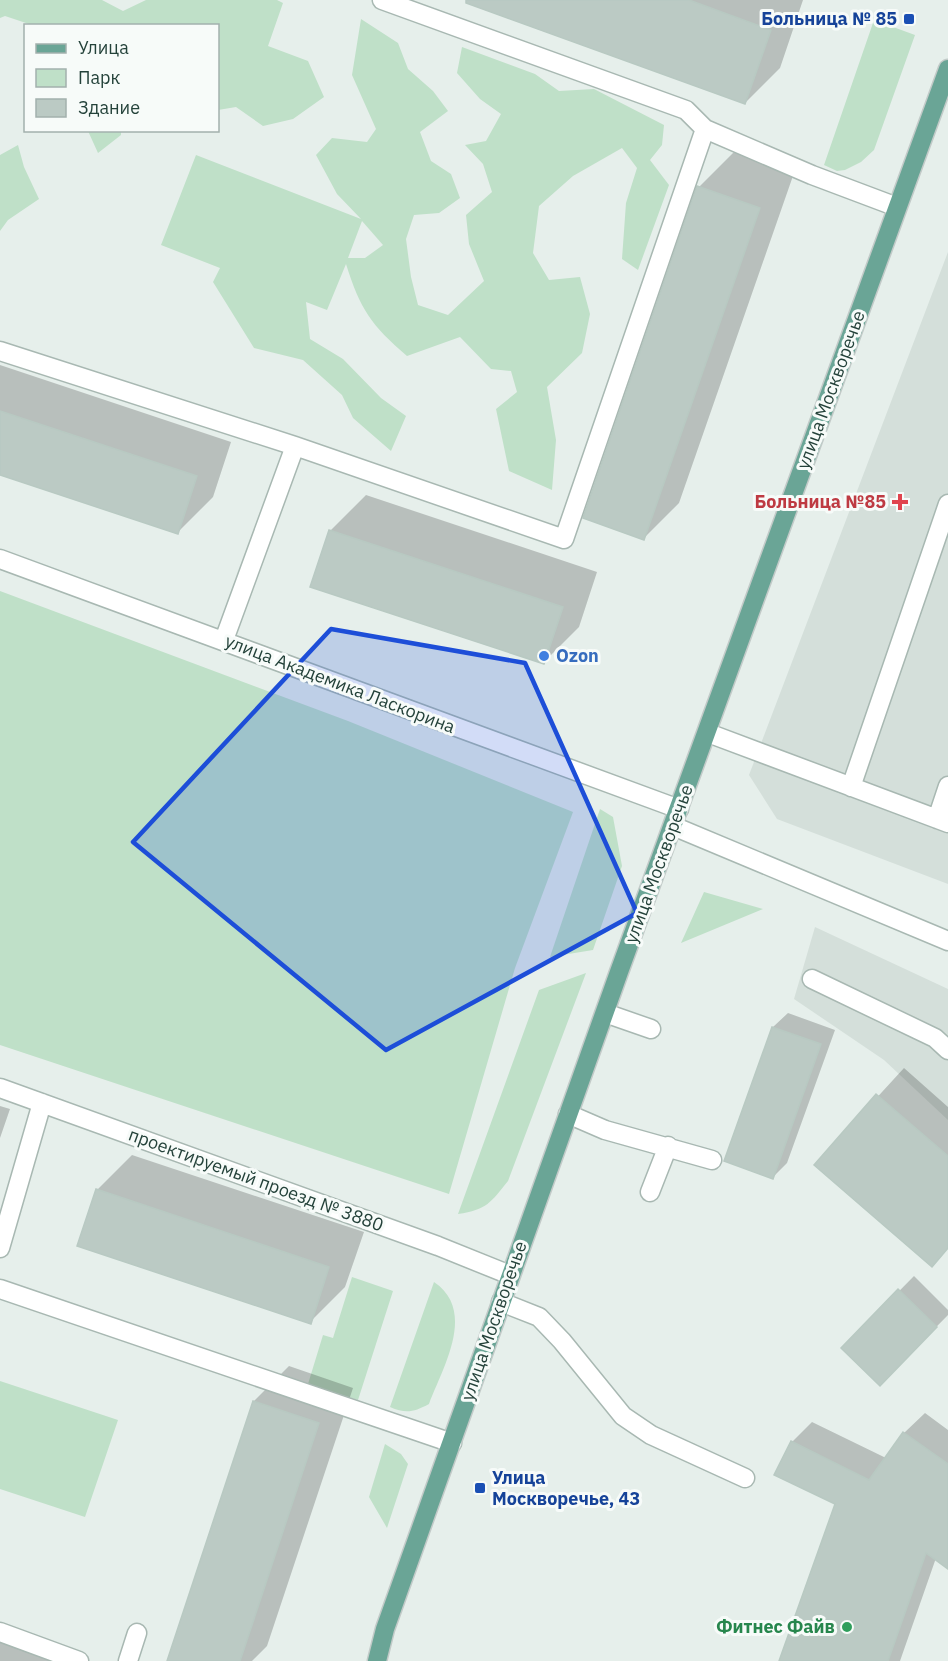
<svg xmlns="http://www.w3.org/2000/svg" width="948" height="1661" font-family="'IBM Plex Sans',sans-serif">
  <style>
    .built { fill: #d4dfda }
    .green { fill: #bfe0c8; fill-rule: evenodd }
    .shadow { fill: #0003 }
    .building { fill: #bbcac4; stroke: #b8c9c2; stroke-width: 1.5 }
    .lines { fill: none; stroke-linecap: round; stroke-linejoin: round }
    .minor-casing { stroke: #a8b8b2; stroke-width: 21 }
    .major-casing { stroke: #c2cac8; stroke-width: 21 }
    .minor { stroke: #fff; stroke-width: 18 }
    .major { stroke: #6aa596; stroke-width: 18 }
    .marked { fill: #1d4ed8; fill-opacity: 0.2; stroke: #1d4ed8; stroke-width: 4.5; stroke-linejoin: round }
    .transit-dot { fill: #1a4fb4; stroke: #f7fbf9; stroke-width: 2 }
    .health-dot { fill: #e0444e; stroke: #f7fbf9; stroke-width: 2 }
    .shop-dot { fill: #3f7fe0; stroke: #f7fbf9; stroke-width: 2 }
    .leisure-dot { fill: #2e9e5b; stroke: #f7fbf9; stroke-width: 2 }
    .labels { text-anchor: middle; stroke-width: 6; stroke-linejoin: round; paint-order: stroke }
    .transit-label { font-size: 18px; font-weight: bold; fill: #164399; stroke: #f7fbf9; text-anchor: end }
    .street-label { font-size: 18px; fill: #24423a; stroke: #f7fbf9 }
    .health-label { font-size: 18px; font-weight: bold; fill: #be3a42; stroke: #f7fbf9; text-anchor: end }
    .shop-label { font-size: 18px; font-weight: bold; fill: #366cbe; stroke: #f7fbf9; text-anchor: start }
    .leisure-label { font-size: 18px; font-weight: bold; fill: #27864d; stroke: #f7fbf9; text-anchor: end }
  </style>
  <rect width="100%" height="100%" fill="#e6efeb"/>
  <path class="built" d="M 948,252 L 948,884 L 777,819 L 749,775 Z
    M 815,927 L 948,989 L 948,1120 L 884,1060 L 794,999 Z"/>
  <path class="green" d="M 0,0 L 102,0 L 123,11 L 146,0 L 277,0 L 283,3 L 268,46 L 308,61 L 324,97 L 293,119 L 263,126 L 236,107 L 218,110 L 218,26 L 32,25 L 5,16 L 0,18 Z
    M 361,19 L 398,43 L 408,69 L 433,91 L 448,111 L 420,132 L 431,161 L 451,174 L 460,198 L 439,213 L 414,215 L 406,239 L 411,277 L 418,305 L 448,315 L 484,281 L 469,244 L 466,215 L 492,192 L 483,164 L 465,145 L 486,141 L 501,114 L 480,99 L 457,73 L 462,47 L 535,74 L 559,91 L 594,89 L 664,125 L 662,145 L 650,160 L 669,185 L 638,270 L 622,259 L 626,203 L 637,168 L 622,148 L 573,176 L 539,206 L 533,253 L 549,280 L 580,277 L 590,314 L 582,353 L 547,387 L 556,440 L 552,490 L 509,471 L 496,409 L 517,392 L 511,371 L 491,369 L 460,337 L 407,356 C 371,325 360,309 346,264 L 327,310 L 306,302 L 310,339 L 343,359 L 381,398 L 406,416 L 391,451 L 353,418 L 342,395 L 303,360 L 254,348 L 213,282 L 220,268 L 161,245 L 196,155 L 361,219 L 337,194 L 316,155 L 332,138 L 367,142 L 376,129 L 352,75 ZM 362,221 L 383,245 L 365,258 L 348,258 Z
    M 874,20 L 915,35 L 874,150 L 861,162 L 845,170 L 837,171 L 824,165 Z
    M 88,131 L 121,131 L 121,135 L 98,153 Z
    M 18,145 L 24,167 L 39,199 L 8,220 L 0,231 L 0,155 Z
    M 0,591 L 348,721 L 573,812 L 515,968 L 449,1194 L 0,1045 Z
    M 600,809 L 613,817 L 622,866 L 593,950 L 550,957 Z
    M 704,892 L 763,909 L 681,943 Z
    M 586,973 L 508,1181 C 491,1202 487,1210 458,1214 L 539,990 Z
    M 352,1277 L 393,1291 L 358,1400 L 308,1384 L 323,1335 L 333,1338 Z
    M 434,1282 C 477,1311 443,1367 429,1404 C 414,1412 406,1414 390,1407 Z
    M 0,1381 L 118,1420 L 85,1517 L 0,1489 Z
    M 385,1444 L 401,1454 L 408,1464 L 387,1528 L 369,1497 Z"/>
  <path class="shadow" d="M 505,0 L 803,0 L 780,68 L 745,103 Z
    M 734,152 L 794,173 L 679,503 L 644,538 L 699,187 Z
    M 0,365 L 231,442 L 213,497 L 178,532 L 0,473 Z
    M 366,495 L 597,572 L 579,627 L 544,662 L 312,586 L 331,530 Z
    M 788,1013 L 835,1030 L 787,1163 L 773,1177 L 726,1160 L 773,1027 Z
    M 904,1068 L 948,1107 L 948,1248 L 931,1265 L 816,1164 Z
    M 0,1106 L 10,1109 L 0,1138 Z
    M 132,1155 L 364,1232 L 345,1287 L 310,1322 L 97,1190 Z
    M 914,1276 L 948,1310 L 948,1315 L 880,1384 L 843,1348 Z
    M 289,1366 L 353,1388 L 267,1646 L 252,1661 L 173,1661 L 254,1401 Z
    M 925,1413 L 948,1430 L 948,1567 L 936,1558 L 900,1661 L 781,1661 L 837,1503 L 792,1442 L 812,1422 L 886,1458 L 904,1433 Z
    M 0,1639 L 66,1661 L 0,1661 Z"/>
  <path class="building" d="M 466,0 L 689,0 L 771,30 L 745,104 L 466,3 Z
    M 697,186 L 760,208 L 644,540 L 583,518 Z
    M 0,411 L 197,476 L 178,534 L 0,475 Z
    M 329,530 L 563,607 L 544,664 L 310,587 Z
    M 772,1027 L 821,1044 L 773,1179 L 724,1161 Z
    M 876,1094 L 948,1156 L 948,1248 L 932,1267 L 814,1165 Z
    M 96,1189 L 329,1267 L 311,1324 L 77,1246 Z
    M 898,1289 L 937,1327 L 880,1386 L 841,1348 Z
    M 253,1401 L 319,1423 L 240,1661 L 167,1661 Z
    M 903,1432 L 948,1464 L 948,1569 L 926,1553 L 888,1661 L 779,1661 L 835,1504 L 774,1475 L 791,1441 L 869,1480 Z"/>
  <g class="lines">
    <g class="minor-casing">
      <path id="minor" d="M 382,0 L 686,110 L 705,129 L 812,175 L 897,207
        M 0,351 L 295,446 L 564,539 L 705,129
        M 0,559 L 679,809
        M 224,640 L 295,446
        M 708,733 L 948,823
        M 851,787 L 948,504
        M 937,819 L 948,786
        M 673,826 L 948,941
        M 812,979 L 935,1038 L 948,1050
        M 605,1013 L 651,1029
        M 0,1088 L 438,1246 L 510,1275
        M 568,1114 L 605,1130 L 712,1160
        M 650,1192 L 668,1146
        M 0,1248 L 42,1103
        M 0,1289 L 452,1443
        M 501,1302 L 539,1317 L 562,1341 L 623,1416 L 651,1435 L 745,1478
        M 0,1632 L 79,1661
        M 128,1661 L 137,1633"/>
    </g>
    <g class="major-casing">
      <path id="major" d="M 377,1661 L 385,1629 L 619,972 L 948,69"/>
    </g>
    <use href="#minor" class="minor"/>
    <use href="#major" class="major"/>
  </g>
  <path class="marked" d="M 331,629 L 525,663 L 637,913 L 386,1050 L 133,842 Z"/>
  <g class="transit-dot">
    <rect x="903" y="13" width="12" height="12" rx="3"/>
    <rect x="474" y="1482" width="12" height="12" rx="3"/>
  </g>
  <path class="health-dot" d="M897 493h6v6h6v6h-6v6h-6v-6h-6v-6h6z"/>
  <circle class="shop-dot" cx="544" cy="656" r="6"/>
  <circle class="leisure-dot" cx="847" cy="1627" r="6"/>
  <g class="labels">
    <g class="transit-label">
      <text x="897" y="25">Больница № 85</text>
      <text x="492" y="1484" text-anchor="start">Улица<tspan x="492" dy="21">Москворечье, 43</tspan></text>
    </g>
    <g class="street-label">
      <text transform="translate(831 390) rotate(-70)" y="6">улица Москворечье</text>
      <text transform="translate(340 684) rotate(21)" y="6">улица Академика Ласкорина</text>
      <text transform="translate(659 864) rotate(-70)" y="6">улица Москворечье</text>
      <text transform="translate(256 1180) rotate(20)" y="6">проектируемый проезд № 3880</text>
      <text transform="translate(494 1321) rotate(-71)" y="6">улица Москворечье</text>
    </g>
    <g class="health-label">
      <text x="886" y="508">Больница №85</text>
    </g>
    <g class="shop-label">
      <text x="556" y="662">Ozon</text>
    </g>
    <g class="leisure-label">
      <text x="835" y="1633">Фитнес Файв</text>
    </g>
  </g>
  <rect x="24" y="24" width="195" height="108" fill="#f7fbf9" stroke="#a3b1ad" stroke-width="1.5"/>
  <rect x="36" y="44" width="30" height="9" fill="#6aa596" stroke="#a3b1ad" stroke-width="1.5"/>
  <text x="78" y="54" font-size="18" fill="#24423a">Улица</text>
  <rect x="36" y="69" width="30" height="18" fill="#bfe0c8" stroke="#a3b1ad" stroke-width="1.5"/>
  <text x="78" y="84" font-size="18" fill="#24423a">Парк</text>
  <rect x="36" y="99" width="30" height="18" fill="#bbcac4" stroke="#a3b1ad" stroke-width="1.5"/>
  <text x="78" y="114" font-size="18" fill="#24423a">Здание</text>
</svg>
